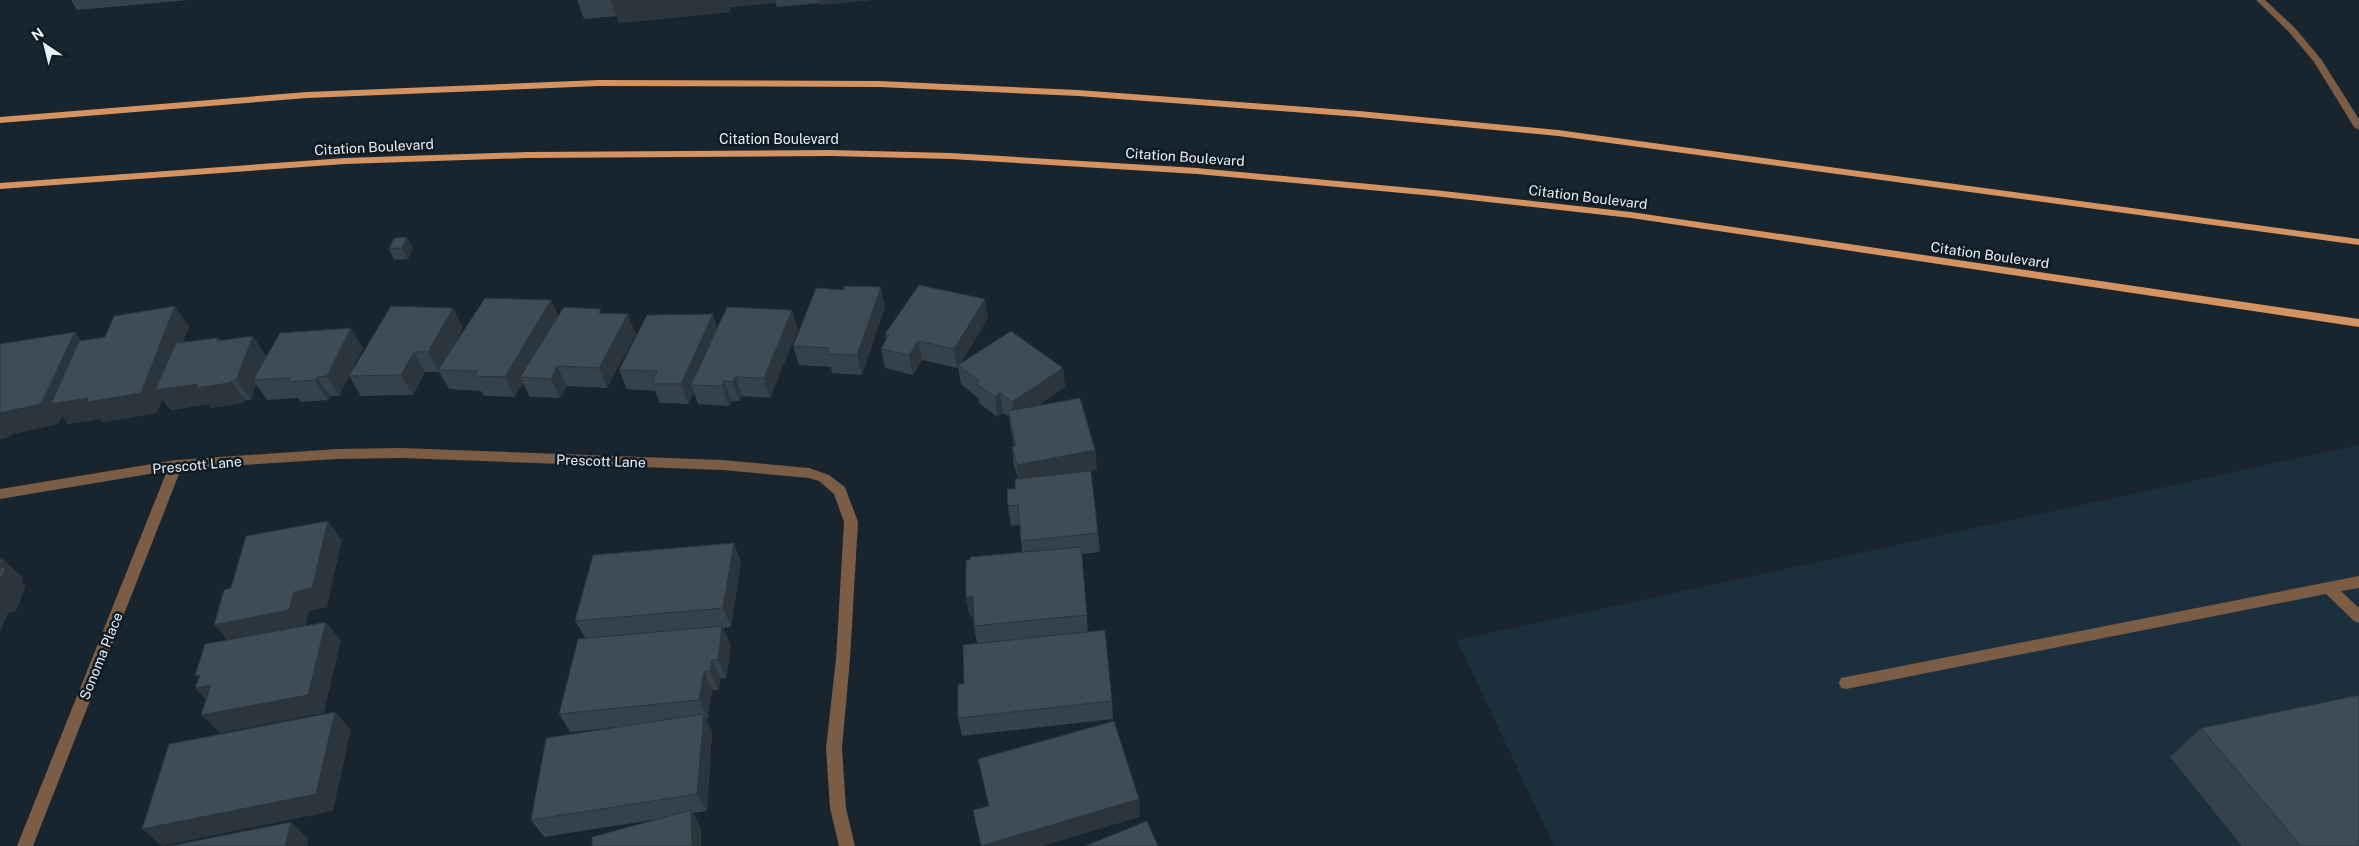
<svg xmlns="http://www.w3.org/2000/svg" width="2359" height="846" font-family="'Public Sans',sans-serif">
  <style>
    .built { fill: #1c2f3c }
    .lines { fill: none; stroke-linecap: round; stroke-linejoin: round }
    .minor { fill: #7b5c44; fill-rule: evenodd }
    .major { fill: #d59361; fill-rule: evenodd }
    .wall { fill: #35414b }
    .shaded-wall { fill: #2b353d }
    .building { fill: #3e4c57; stroke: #2b353d }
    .labels { text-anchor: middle; stroke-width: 5; stroke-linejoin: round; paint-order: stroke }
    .street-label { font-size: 14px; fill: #e9f1f8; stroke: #0e1b24 }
  </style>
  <rect width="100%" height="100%" fill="#18242e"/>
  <path class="built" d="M 2359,445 L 2359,846 L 1554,846 L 1457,640 Z"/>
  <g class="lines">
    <path class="minor" d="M 2256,0 L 2265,0 L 2295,28 L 2321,59 L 2359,119 L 2359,130 L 2354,127 L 2314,62 L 2289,32 Z
      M 401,448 L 722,460 L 809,468 L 829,475 L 845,487 L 858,522 L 850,659 L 842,748 L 846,808 L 855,846 L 839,846 L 830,808 L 826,748 L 836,659 L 844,522 L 834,494 L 819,481 L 809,478 L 722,470 L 401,458 L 337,459 L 181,469 L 33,846 L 17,846 L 167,471 L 0,499 L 0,489 L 176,460 L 337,449 Z
      M 2359,576 L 2359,588 L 2341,591 L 2359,608 L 2359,623 L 2354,621 L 2326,594 L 1846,689 L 1841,688 L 1839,683 L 1841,678 L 1846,677 Z"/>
    <path class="major" d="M 599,80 L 879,81 L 1078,90 L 1359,111 L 1558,130 L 2359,239 L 2359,245 L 1558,136 L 1359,117 L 1078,96 L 879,87 L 599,86 L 307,98 L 0,123 L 0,117 L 307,92 Z
      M 830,150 L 951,153 L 1197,168 L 1434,190 L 1631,212 L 2359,319 L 2359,327 L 1631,218 L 1434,196 L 1197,174 L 951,159 L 830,156 L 527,158 L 345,164 L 0,189 L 0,183 L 345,158 L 527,152 Z"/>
  </g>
  <path class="wall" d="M 71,0 L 189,0 L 77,10 Z
    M 577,0 L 871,0 L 820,5 L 820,3 L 777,7 L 776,3 L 730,7 L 730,12 L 619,23 L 617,16 L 584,19 Z
    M 413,248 L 408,259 L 394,260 L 389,249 Z
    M 551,300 L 558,316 L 603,313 L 636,334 L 607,388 L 567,386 L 560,398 L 530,397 L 523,383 L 515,397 L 484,396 L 481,391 L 449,389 L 439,372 L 425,372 L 413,395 L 361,396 L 349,376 L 339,396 L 330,396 L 328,400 L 301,402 L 298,398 L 267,400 L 256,384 L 251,400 L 245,400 L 243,403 L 211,408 L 209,404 L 171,410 L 162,399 L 157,413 L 103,422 L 100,419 L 68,424 L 62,416 L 58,424 L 12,434 L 10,437 L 0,439 L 0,344 L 82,341 L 189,326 L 183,342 L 218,338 L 221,341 L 266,356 L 265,359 L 363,348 L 350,373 L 453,308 L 463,328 L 452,349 Z
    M 885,307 L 862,375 L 832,373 L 831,367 L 799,365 L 793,346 Z
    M 988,318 L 961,363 L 1063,368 L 1065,387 L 1037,406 L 1095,450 L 1097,470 L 1091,471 L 1098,533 L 1100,552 L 1082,554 L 1088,632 L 1112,701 L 1113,719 L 962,736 L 958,718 L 964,684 L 977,643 L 974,626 L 973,616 L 970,617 L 966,598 L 1022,552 L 1020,524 L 1011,526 L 1008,506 L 1015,489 L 1018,478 L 1014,466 L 1012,447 L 1014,446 L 1011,431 L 1009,417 L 1003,413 L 997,417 L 979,403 L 978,398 L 961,384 L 958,367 L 957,368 L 922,360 L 913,375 L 885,368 L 881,349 L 886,339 L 885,334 Z
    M 717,328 L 798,329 L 770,398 L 742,396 L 739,401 L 731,401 L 729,406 L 698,404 L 694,392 L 688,404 L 660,403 L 655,391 L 627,389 L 619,370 Z
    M 741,562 L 731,627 L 723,628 L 731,645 L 726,678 L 721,678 L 718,690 L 712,690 L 708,718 L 706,719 L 712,732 L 707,811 L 693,813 L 701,828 L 701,846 L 592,846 L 658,819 L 544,837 L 531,820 L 618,727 L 570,732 L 559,714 L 586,639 L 575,621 Z
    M 2201,728 L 2359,846 L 2242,846 L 2170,757 Z"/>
  <path class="shaded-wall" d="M 611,0 L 776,0 L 776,3 L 730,7 L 730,12 L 619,23 Z
    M 819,0 L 871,0 L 820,5 Z
    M 407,237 L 413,248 L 408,259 L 402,248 Z
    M 881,287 L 885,307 L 862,375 L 857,355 Z
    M 985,299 L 988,318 L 959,366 L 958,365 L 958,367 L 957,368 L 954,349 Z
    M 551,300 L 560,320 L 520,377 L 523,383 L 515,397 L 505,377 Z
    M 175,306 L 189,326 L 166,389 L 198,384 L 231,381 L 245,400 L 243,403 L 211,408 L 209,404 L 171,410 L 162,399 L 157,413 L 103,422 L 100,419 L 68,424 L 62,416 L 58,424 L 12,434 L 10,437 L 0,439 L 0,413 L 75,332 L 91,351 Z
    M 453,308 L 463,328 L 440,370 L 438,370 L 439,372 L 428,352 Z
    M 792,310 L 798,329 L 770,398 L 764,378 Z
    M 628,314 L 636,334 L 607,388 L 599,368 Z
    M 713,314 L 719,334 L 691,385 L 694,392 L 688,404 L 681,384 Z
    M 351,328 L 363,348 L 339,396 L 327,376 Z
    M 253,336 L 266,356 L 258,380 L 253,380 L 256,384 L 251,400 L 236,380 Z
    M 918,341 L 922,360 L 913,375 L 909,355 Z
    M 414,352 L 425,372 L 413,395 L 401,375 Z
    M 557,366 L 567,386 L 560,398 L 551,379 Z
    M 1063,368 L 1065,387 L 1014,421 L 1012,402 Z
    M 317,377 L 330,396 L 328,400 L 315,380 Z
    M 735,377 L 742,396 L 739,401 L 733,382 Z
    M 724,381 L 731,401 L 729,406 L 722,386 Z
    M 1000,393 L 1003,413 L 997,417 L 995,397 Z
    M 1095,450 L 1097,470 L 1019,485 L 1017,465 Z
    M 328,521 L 342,540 L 327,607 L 309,611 L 305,629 L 231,644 L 214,625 L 294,592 Z
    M 734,543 L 741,562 L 731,627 L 723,608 Z
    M 3,559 L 23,578 L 22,582 L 26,586 L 16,611 L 8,613 L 0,632 L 0,568 Z
    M 973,596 L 977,615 L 970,617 L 966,598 Z
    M 326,622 L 341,641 L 324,713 L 220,733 L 201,715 Z
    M 722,626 L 731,645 L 726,678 L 718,660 Z
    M 712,660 L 721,678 L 718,690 L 710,671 Z
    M 704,672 L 712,690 L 708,718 L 699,700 Z
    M 211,685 L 213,707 L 195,688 Z
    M 335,712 L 351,730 L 333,811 L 162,846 L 142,829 Z
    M 704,714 L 712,732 L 707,811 L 697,794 Z
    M 1139,799 L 1140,817 L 1042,846 L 981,846 Z
    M 691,810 L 701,828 L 701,846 L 692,846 Z
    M 291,822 L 308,839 L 307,846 L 285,846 Z"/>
  <path class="building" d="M 407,237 L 402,248 L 389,249 L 394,238 Z
    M 919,285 L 985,299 L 954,349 L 918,341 L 909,355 L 881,349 L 889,335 L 885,334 Z
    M 845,286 L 881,287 L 857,355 L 827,354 L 829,348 L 793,346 L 816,288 L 843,290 Z
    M 485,298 L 551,300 L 505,377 L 474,376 L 477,371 L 438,370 Z
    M 175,306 L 141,393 L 87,402 L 88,398 L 51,404 L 79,341 L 105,337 L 114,316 Z
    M 391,306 L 453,308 L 428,352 L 414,352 L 401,375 L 349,376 Z
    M 564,307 L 601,309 L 599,313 L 628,314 L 599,368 L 557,366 L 551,379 L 520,377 Z
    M 727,307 L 792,310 L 764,378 L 735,377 L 733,382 L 724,381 L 722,386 L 691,385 Z
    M 713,314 L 681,384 L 652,384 L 657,371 L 619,370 L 647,315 Z
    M 351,328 L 327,376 L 317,377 L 315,380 L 288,382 L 290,378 L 253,380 L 280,333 Z
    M 1011,331 L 1063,368 L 1012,402 L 1000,393 L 995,397 L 976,384 L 979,381 L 958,365 Z
    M 75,332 L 41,404 L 0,413 L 0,344 Z
    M 253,336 L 236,380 L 231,381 L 229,383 L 196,388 L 198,384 L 155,390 L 176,343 L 218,338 L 216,341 Z
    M 1080,398 L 1095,450 L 1017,465 L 1012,447 L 1016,446 L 1008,411 Z
    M 1091,471 L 1098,533 L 1021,541 L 1018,505 L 1008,506 L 1007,489 L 1015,489 L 1015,479 Z
    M 328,521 L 312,588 L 294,592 L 289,610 L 214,625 L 224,590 L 231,588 L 246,536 Z
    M 734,543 L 723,608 L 575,621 L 593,555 Z
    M 1081,547 L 1087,615 L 974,626 L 973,596 L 966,598 L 966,560 L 970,560 L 970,557 Z
    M 3,559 L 0,568 L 0,560 Z
    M 6,567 L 0,581 L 0,568 Z
    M 326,622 L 308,695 L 201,715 L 211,685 L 195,688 L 200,675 L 195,676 L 205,644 Z
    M 722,626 L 718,660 L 712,660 L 710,671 L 704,672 L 699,700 L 559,714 L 578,639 Z
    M 1105,630 L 1112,701 L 958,718 L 958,684 L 964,684 L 963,645 Z
    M 2359,695 L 2359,846 L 2301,846 L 2201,728 Z
    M 335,712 L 316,794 L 142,829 L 169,744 Z
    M 704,714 L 697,794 L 531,820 L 546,738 Z
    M 1114,721 L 1139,799 L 981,846 L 973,810 L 989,806 L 978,759 Z
    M 691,810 L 692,846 L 592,846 L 592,837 Z
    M 1147,821 L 1158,846 L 1085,846 Z
    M 291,822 L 285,846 L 169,846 Z"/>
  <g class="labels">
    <g class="street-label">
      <text x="779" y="144">Citation Boulevard</text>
      <text transform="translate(374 147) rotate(-3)" y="5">Citation Boulevard</text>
      <text transform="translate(1185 157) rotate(4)" y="5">Citation Boulevard</text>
      <text transform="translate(1588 197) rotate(7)" y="5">Citation Boulevard</text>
      <text transform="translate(1990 255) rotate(8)" y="5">Citation Boulevard</text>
      <text transform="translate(601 461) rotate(2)" y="5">Prescott Lane</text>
      <text transform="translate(197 465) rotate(-5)" y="5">Prescott Lane</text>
      <text transform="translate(101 656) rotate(-68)" y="5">Sonoma Place</text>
    </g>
  </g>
  <g transform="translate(45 45) rotate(325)" stroke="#0e1b24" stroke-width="4" paint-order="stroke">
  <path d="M0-4L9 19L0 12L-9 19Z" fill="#e9f1f8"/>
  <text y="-8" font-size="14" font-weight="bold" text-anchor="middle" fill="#e9f1f8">N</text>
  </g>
</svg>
